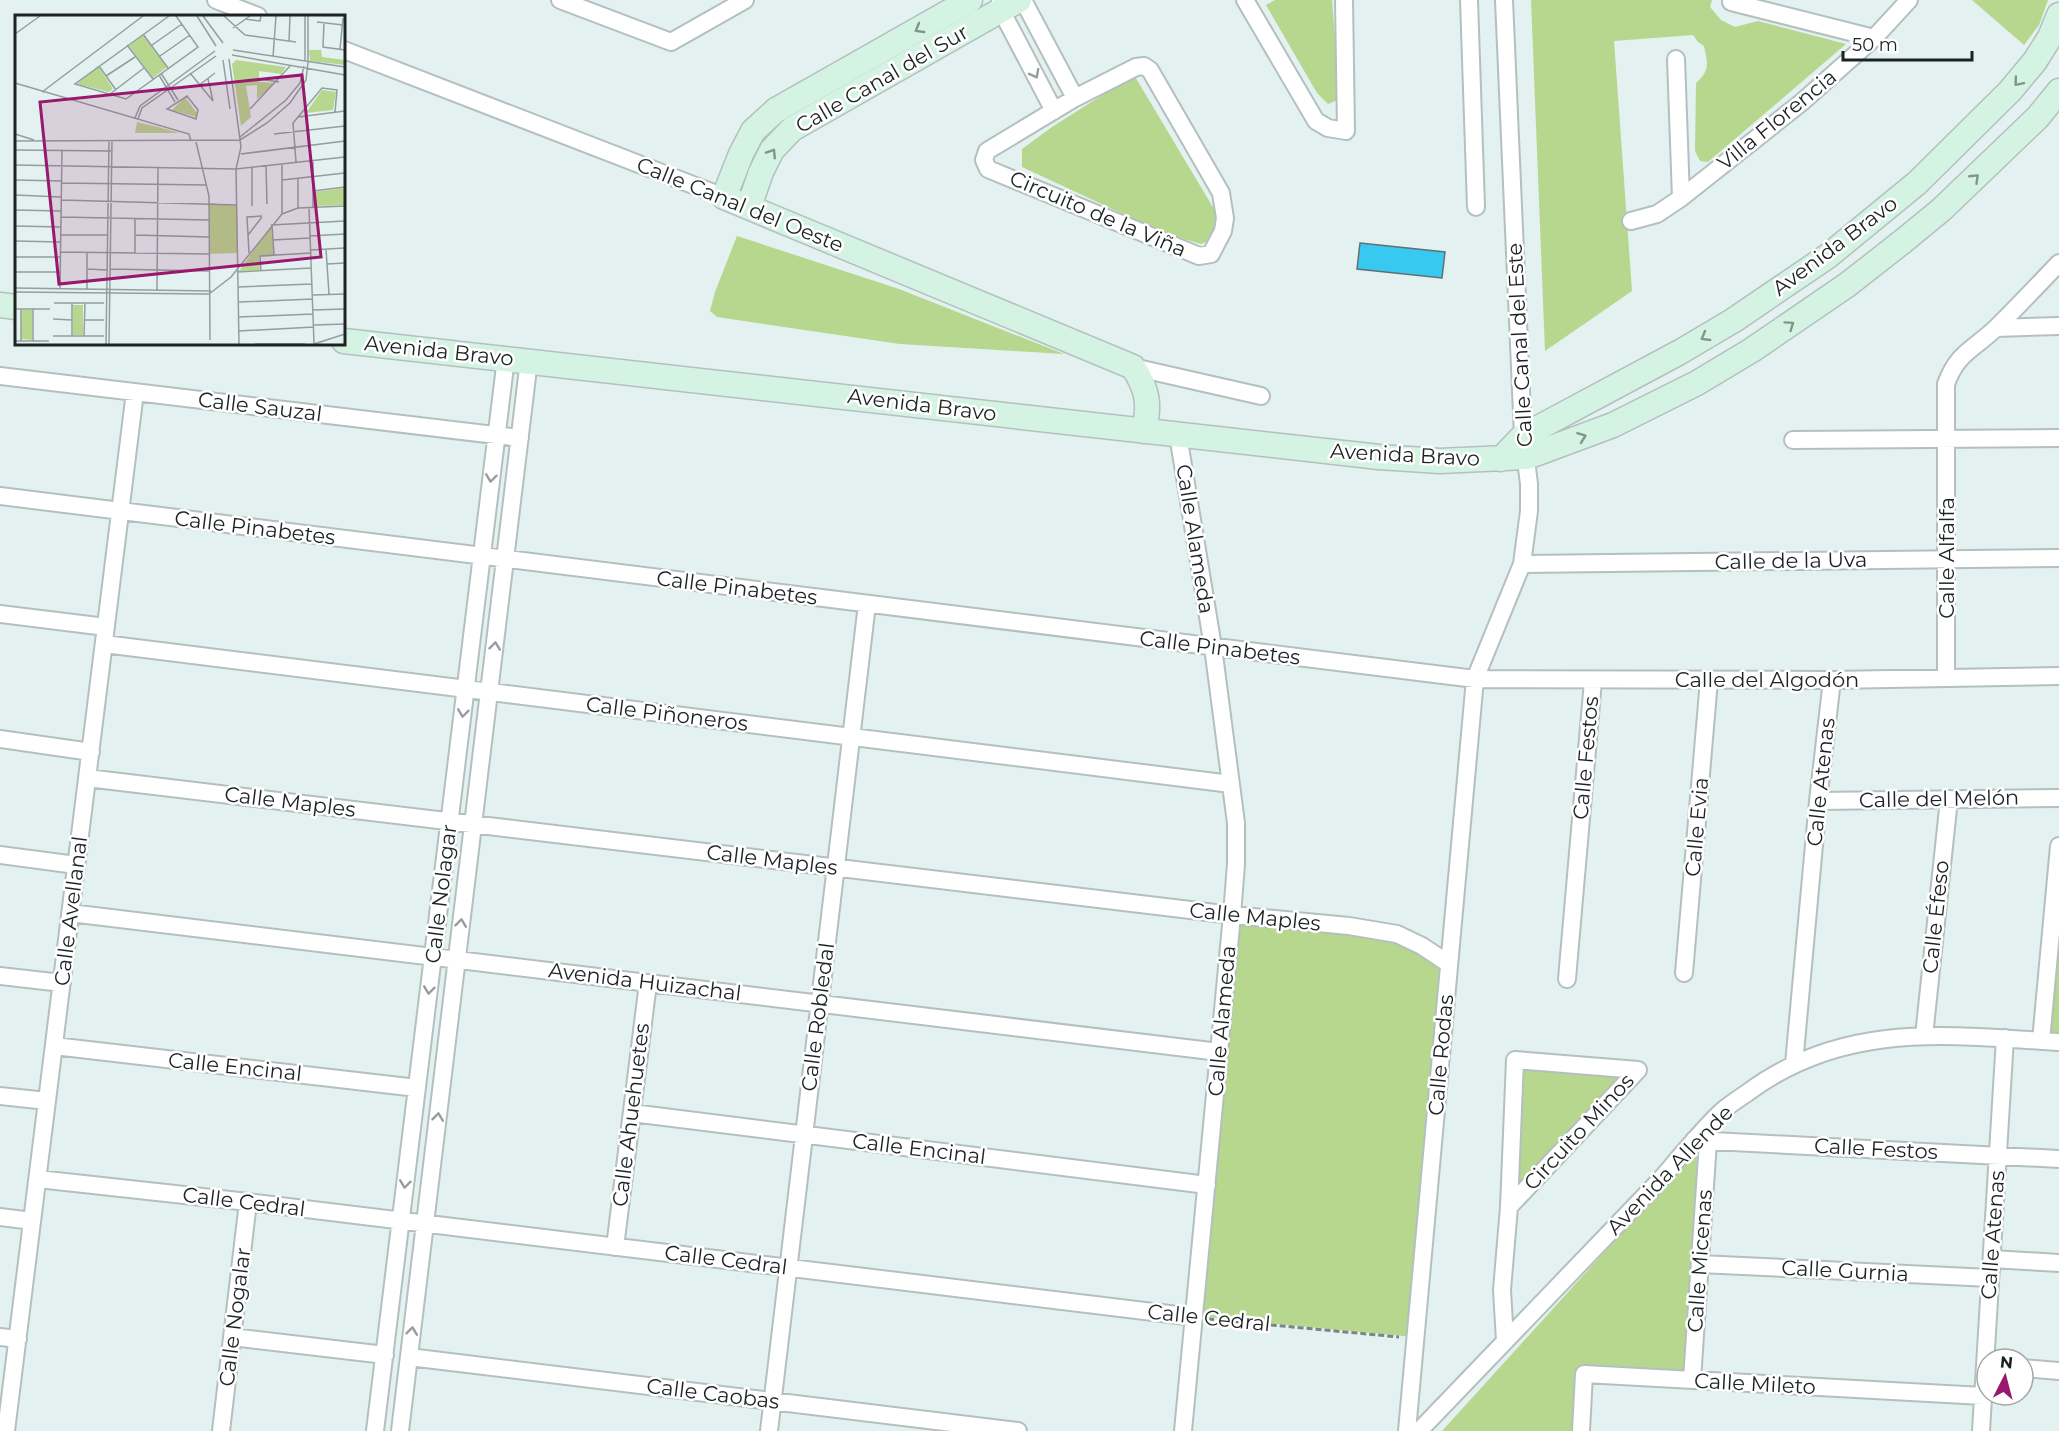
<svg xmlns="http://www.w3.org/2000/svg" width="2059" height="1431" font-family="Montserrat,sans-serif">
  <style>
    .green { fill: #b7d68e }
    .building { fill: #38c9f0; stroke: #636f72; stroke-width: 1.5 }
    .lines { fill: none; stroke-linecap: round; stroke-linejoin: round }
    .street-casing { stroke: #b3c0bf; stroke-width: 20 }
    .secondary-casing { stroke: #b3c0bf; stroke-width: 27 }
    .path { stroke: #7c8584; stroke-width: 3; stroke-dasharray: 6 3; stroke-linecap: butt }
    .street { stroke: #fff; stroke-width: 16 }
    .secondary { stroke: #d5f3e3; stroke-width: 24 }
    .oneway { stroke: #82958c }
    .oneway2 { stroke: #999c9c }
    .labels { text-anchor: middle; stroke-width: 5; stroke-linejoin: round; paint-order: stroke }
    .street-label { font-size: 21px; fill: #1d2222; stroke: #fff }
    .inset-road { fill: none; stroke: #949e9e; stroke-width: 1.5 }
    .view { fill: #98186e; fill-opacity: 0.15; stroke: #98186e; stroke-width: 3 }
    .inset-edge { fill: none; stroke: #1d2222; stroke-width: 3 }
  </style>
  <rect width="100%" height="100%" fill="#e3f1f0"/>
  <path class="green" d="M 1275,0 L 1332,0 L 1340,99 L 1328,104 L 1317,93 L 1266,5 Z
    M 1531,0 L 1712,0 L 1710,7 L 1721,20 L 1735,27 L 1758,21 L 1846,44 L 1708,162 L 1700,161 L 1695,151 L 1696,83 C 1710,70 1708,64 1704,46 L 1698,42 L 1693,35 L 1614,41 L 1632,291 L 1545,351 Z
    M 1972,0 L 2048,0 L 2039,25 L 2024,45 Z
    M 1134,75 L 1217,214 L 1212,240 L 1201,244 L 1164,233 L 1022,167 L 1022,149 L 1052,127 Z
    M 737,236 L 899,289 L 1064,354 L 900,344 L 717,317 L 710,311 L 715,292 Z
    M 1233,918 L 1395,936 L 1446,965 L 1414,1337 L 1196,1316 Z
    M 2059,921 L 2059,1035 L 2048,1035 Z
    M 1516,1063 L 1634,1071 L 1511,1203 Z
    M 1697,1150 L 1694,1383 L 1578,1380 L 1575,1431 L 1442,1431 Z"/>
  <path class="building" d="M 1360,243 L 1445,252 L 1442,278 L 1357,269 Z"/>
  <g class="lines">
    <g class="street-casing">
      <path id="street" d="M 216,0 L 258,16
        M 560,0 L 671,42 L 745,0
        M 1023,0 L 1075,98
        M 1245,0 L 1316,121 L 1328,128 L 1346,131 L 1344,0
        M 1469,0 L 1476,207
        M 1000,2 L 1001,10 L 1054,111
        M 1731,2 L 1874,38
        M 344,50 L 724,197
        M 1676,59 L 1681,198
        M 1144,66 L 1150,70 L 1221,193 L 1225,218 L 1223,231 L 1211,254 L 1199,256 L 988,169 L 984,160 L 987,151 L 1075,98 L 1136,67 Z
        M 1631,221 L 1657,214 L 1681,198 L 1802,102 L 1874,38 L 1909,0
        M 1996,328 L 2059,326
        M 1133,367 L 1261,396
        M 0,376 L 520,438
        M 1178,435 L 1213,647 L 1236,823 L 1236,864 L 1232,915 L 1183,1431
        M 1793,440 L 2059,438
        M 0,496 L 1475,679 L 1832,680 L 2059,676
        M 1522,564 L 2059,558
        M 0,614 L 106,627
        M 104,644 L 1231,784
        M 1946,677 L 1946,384 C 1958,351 1975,349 1998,326 C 2019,305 2039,284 2059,263
        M 0,739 L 91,752
        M 87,778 L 1232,915 L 1349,926 L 1397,934 L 1422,946 L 1449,964
        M 1818,801 L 2059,798
        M 0,855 L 76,865
        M 70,913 L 1219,1052
        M 1684,973 L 1709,680
        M 0,976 L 62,983
        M 1567,979 L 1593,681
        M 1924,1036 L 1949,799
        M 2041,1041 L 2059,846
        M 54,1046 L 417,1088
        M 1794,1064 L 1818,801 L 1832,680
        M 0,1096 L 47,1101
        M 632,1113 L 1207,1185
        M 1694,1140 L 2059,1159
        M 38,1179 L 248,1202 L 1194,1317
        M 1509,1207 L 1638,1070
        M 0,1217 L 32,1221
        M 615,1247 L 648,983
        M 1992,1259 L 2059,1263
        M 1700,1264 L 1990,1278
        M 0,1337 L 18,1339
        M 232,1337 L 385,1355
        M 1505,1341 L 1502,1290 L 1509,1207 L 1515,1060 L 1638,1070
        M 409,1357 L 1018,1431
        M 2023,1368 L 2059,1371
        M 1692,1380 L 1708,1141
        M 6,1431 L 135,392
        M 221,1431 L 248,1202
        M 375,1431 L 506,358
        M 400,1431 L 529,360
        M 769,1431 L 867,604
        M 1407,1431 L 1475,679 L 1522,564 L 1529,511 L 1529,484 L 1523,436 L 1504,0
        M 1419,1431 L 1660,1180 C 1680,1157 1699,1133 1721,1112 C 1729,1105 1738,1099 1747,1093 C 1843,1021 1947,1035 2059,1042
        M 1581,1431 L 1584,1374 L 1983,1396
        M 1981,1431 L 2005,1038"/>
    </g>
    <g class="secondary-casing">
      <path id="secondary" d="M 970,0 L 776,110 L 753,131 L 741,154 L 724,197 L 1133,367 C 1148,390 1150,404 1144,431
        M 749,207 L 761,172 L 772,150 L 792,129 L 1019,0
        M 0,305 L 16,307
        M 344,341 L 1379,457 L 1440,461 L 1527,457 L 1613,425 L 1697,383 L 1752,350 L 1847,285 L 1902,242 L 1941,210 L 2038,117 L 2059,91
        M 1501,459 L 1523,436 L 1680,352 L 1734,320 L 1828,256 L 1917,183 L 2010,91 L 2035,61 L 2050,37 L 2059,15"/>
    </g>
    <path class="path" d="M 1208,1319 L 1399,1337"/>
    <use href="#street" class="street"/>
    <use href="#secondary" class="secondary"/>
  </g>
  <defs><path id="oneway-chevron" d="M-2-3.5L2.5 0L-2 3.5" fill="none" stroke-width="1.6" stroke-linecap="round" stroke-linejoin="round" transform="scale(1.5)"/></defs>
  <g class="oneway">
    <use href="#oneway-chevron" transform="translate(919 29) rotate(150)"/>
    <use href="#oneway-chevron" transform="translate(2018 82) rotate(130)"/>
    <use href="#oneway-chevron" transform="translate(772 153) rotate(-57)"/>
    <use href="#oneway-chevron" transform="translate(1975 178) rotate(-44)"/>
    <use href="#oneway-chevron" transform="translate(1790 325) rotate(-35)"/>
    <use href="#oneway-chevron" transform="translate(1705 337) rotate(150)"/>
    <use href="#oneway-chevron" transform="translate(1582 437) rotate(-20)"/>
  </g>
  <g class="oneway2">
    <use href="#oneway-chevron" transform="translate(1035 74) rotate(62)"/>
    <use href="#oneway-chevron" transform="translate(491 478) rotate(97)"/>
    <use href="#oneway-chevron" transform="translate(495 646) rotate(-83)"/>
    <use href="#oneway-chevron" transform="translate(463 713) rotate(97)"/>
    <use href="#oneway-chevron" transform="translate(461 923) rotate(-83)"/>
    <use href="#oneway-chevron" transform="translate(429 990) rotate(97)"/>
    <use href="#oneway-chevron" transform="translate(438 1117) rotate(-83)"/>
    <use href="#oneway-chevron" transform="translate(405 1184) rotate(97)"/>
    <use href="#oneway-chevron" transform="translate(412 1331) rotate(-83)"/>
  </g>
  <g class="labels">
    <g class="street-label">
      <text transform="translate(882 79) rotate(-30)" y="7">Calle Canal del Sur</text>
      <text transform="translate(1777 120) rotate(-39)" y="7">Villa Florencia</text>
      <text transform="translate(740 205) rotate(22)" y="7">Calle Canal del Oeste</text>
      <text transform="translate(1098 214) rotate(23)" y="7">Circuito de la Viña</text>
      <text transform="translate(1835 246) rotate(-37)" y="7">Avenida Bravo</text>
      <text transform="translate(1520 345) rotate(-93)" y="7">Calle Canal del Este</text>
      <text transform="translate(439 351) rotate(6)" y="7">Avenida Bravo</text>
      <text transform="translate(922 405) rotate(7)" y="7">Avenida Bravo</text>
      <text transform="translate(260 407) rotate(7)" y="7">Calle Sauzal</text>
      <text transform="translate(1405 455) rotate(3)" y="7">Avenida Bravo</text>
      <text transform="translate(255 528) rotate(7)" y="7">Calle Pinabetes</text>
      <text transform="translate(1195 539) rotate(81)" y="7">Calle Alameda</text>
      <text transform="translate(1947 558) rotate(-90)" y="7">Calle Alfalfa</text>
      <text transform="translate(1791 561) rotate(-1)" y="7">Calle de la Uva</text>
      <text transform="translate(737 588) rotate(7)" y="7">Calle Pinabetes</text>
      <text transform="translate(1220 648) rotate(7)" y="7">Calle Pinabetes</text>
      <text x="1767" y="687">Calle del Algodón</text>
      <text transform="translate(667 714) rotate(7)" y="7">Calle Piñoneros</text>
      <text transform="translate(1586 758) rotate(-85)" y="7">Calle Festos</text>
      <text transform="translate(1821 782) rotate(-84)" y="7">Calle Atenas</text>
      <text transform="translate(1939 799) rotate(-1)" y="7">Calle del Melón</text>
      <text transform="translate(290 802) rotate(7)" y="7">Calle Maples</text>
      <text transform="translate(1697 827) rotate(-85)" y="7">Calle Evia</text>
      <text transform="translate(772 860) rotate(7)" y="7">Calle Maples</text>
      <text transform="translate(441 894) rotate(-83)" y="7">Calle Nolagar</text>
      <text transform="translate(71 911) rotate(-83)" y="7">Calle Avellanal</text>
      <text transform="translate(1255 917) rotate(6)" y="7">Calle Maples</text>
      <text transform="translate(1936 917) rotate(-84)" y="7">Calle Éfeso</text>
      <text transform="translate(645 982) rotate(7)" y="7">Avenida Huizachal</text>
      <text transform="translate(818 1017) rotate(-83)" y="7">Calle Robledal</text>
      <text transform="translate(1222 1021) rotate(-85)" y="7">Calle Alameda</text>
      <text transform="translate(1441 1055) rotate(-85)" y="7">Calle Rodas</text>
      <text transform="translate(235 1067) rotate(6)" y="7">Calle Encinal</text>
      <text transform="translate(631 1115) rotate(-83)" y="7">Calle Ahuehuetes</text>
      <text transform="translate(1579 1132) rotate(-47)" y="7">Circuito Minos</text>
      <text transform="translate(919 1149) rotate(7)" y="7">Calle Encinal</text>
      <text transform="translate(1876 1149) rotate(3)" y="7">Calle Festos</text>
      <text transform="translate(1670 1170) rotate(-46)" y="7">Avenida Allende</text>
      <text transform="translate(244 1202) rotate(7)" y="7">Calle Cedral</text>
      <text transform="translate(1993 1235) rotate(-86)" y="7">Calle Atenas</text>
      <text transform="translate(726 1260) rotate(7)" y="7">Calle Cedral</text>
      <text transform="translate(1700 1261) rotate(-86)" y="7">Calle Micenas</text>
      <text transform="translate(1845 1271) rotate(3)" y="7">Calle Gurnia</text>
      <text transform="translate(235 1317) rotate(-83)" y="7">Calle Nogalar</text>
      <text transform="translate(1209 1318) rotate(6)" y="7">Calle Cedral</text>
      <text transform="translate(1755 1384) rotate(3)" y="7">Calle Mileto</text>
      <text transform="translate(713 1394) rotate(7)" y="7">Calle Caobas</text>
    </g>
  </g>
  <g transform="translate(15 15)">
    <rect width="330" height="330" fill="#e3f1f0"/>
    <path d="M 128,20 L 152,52 L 138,63 L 114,31 ZM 294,35 L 306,35 L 307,42 L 330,45 L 330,50 L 295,46 ZM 221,45 L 271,52 L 266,59 L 244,56 L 244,67 L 260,68 L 242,84 L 242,70 L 231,71 L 236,102 L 226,111 L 217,49 ZM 83,51 L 98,74 L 94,77 L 62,69 ZM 307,75 L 321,77 L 318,95 L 291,98 ZM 170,82 L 182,98 L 181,102 L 157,95 ZM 122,107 L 143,112 L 165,118 L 120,118 ZM 330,173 L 330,190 L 299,191 L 299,177 ZM 194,188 L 222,191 L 223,238 L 194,239 ZM 256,211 L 259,241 L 244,242 L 245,255 L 224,256 ZM 58,290 L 68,290 L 68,320 L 58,320 ZM 7,295 L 17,295 L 17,325 L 6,324 Z" fill="#b7d68e"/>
    <path class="inset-road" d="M 154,1 L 60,69 L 111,84 L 183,32 L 161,1M 182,1 L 201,31M 188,1 L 208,28M 209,1 L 230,20 L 281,27M 293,1 L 293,47M 230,4 L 245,6 L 246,1M 302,7 L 328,10M 309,7 L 308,32 L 330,35M 218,13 L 235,1M 0,19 L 25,1M 128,19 L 153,53M 274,27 L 275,1M 112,30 L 138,64M 137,30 L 167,9M 325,34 L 328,3M 218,35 L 330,52M 217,40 L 330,60M 145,41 L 175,20M 258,42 L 261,1M 214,44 L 226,132 L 221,154 L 224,329M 208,45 L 215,94M 290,47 L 290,1M 84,51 L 101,75M 146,58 L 163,85M 175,58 L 198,86M 144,60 L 160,87M 91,61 L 120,42M 193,64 L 198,86M 245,64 L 264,67M 0,68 L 174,119 L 176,126M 183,71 L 200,58M 27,77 L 128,1M 95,79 L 129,53M 172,81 L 183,95 L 181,104 L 152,94 ZM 235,94 L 275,51M 283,102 L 330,96M 120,103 L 125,91 L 200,36M 123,104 L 127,93 L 201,41M 0,119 L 19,125M 259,119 L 330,111M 225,122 L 271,85 L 285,68 L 289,51M 0,126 L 225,125 L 252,108 L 275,88 L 291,65 L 293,47M 181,127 L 194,181 L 195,325M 0,135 L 96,136M 226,139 L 330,126M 298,145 L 298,192M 281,147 L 278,108 L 307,73 L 322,75 L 320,97M 267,149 L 267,199M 0,150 L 221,154 L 330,142M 251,151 L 252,189M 237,153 L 237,191M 0,165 L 47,166M 267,165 L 330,158M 47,168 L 192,170M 298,176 L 330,172M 0,180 L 46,182M 46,185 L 222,190M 283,193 L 283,163M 294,193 L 299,328M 0,195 L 46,196M 46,202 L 194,205M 256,210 L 330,206M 257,210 L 259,240M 0,211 L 46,212M 46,220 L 92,220M 120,220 L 194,222M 233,220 L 247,202M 295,221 L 330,219M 258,225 L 295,223M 0,226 L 45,227M 311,234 L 314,279M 296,235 L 330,233M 45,237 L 194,239M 120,238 L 120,204M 234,238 L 232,202 L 247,201M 0,242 L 45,242M 312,249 L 330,248M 72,254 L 92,255M 95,254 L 194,256M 246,256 L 245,241 L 296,238M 0,257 L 45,257M 222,257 L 296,253M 223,272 L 297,269M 0,273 L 196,276M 45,274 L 47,135M 72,274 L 72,237M 142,275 L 143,152M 0,277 L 194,279 L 216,262 L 267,199 L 283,193 L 330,191M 298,280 L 330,279M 224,287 L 298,284M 39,288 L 89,288M 0,294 L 35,294M 298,295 L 330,294M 224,302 L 298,299M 38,304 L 57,305M 70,305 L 89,305M 299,310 L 330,309M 224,316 L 299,312M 38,321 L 89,321M 57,321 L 57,288M 69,321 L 70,288M 0,326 L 34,326M 6,326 L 6,294M 18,326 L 18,294M 91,329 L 94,126M 94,329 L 97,126M 240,329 L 290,329M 299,329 L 330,319"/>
    <path class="view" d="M 287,60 L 306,242 L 44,269 L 25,87 Z"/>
    <rect width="330" height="330" class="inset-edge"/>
  </g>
  <g transform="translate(2005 1377) rotate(6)"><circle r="28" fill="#ffffff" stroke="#a5a7a7" stroke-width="1.5"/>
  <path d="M0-4.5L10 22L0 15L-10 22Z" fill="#98186e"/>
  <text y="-9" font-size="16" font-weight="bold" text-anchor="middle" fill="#1d2222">N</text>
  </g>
  <path d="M1843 51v9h129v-9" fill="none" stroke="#1d2222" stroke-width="3"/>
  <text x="1852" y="51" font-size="18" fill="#1d2222" stroke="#ffffff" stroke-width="4.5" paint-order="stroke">50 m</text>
</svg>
